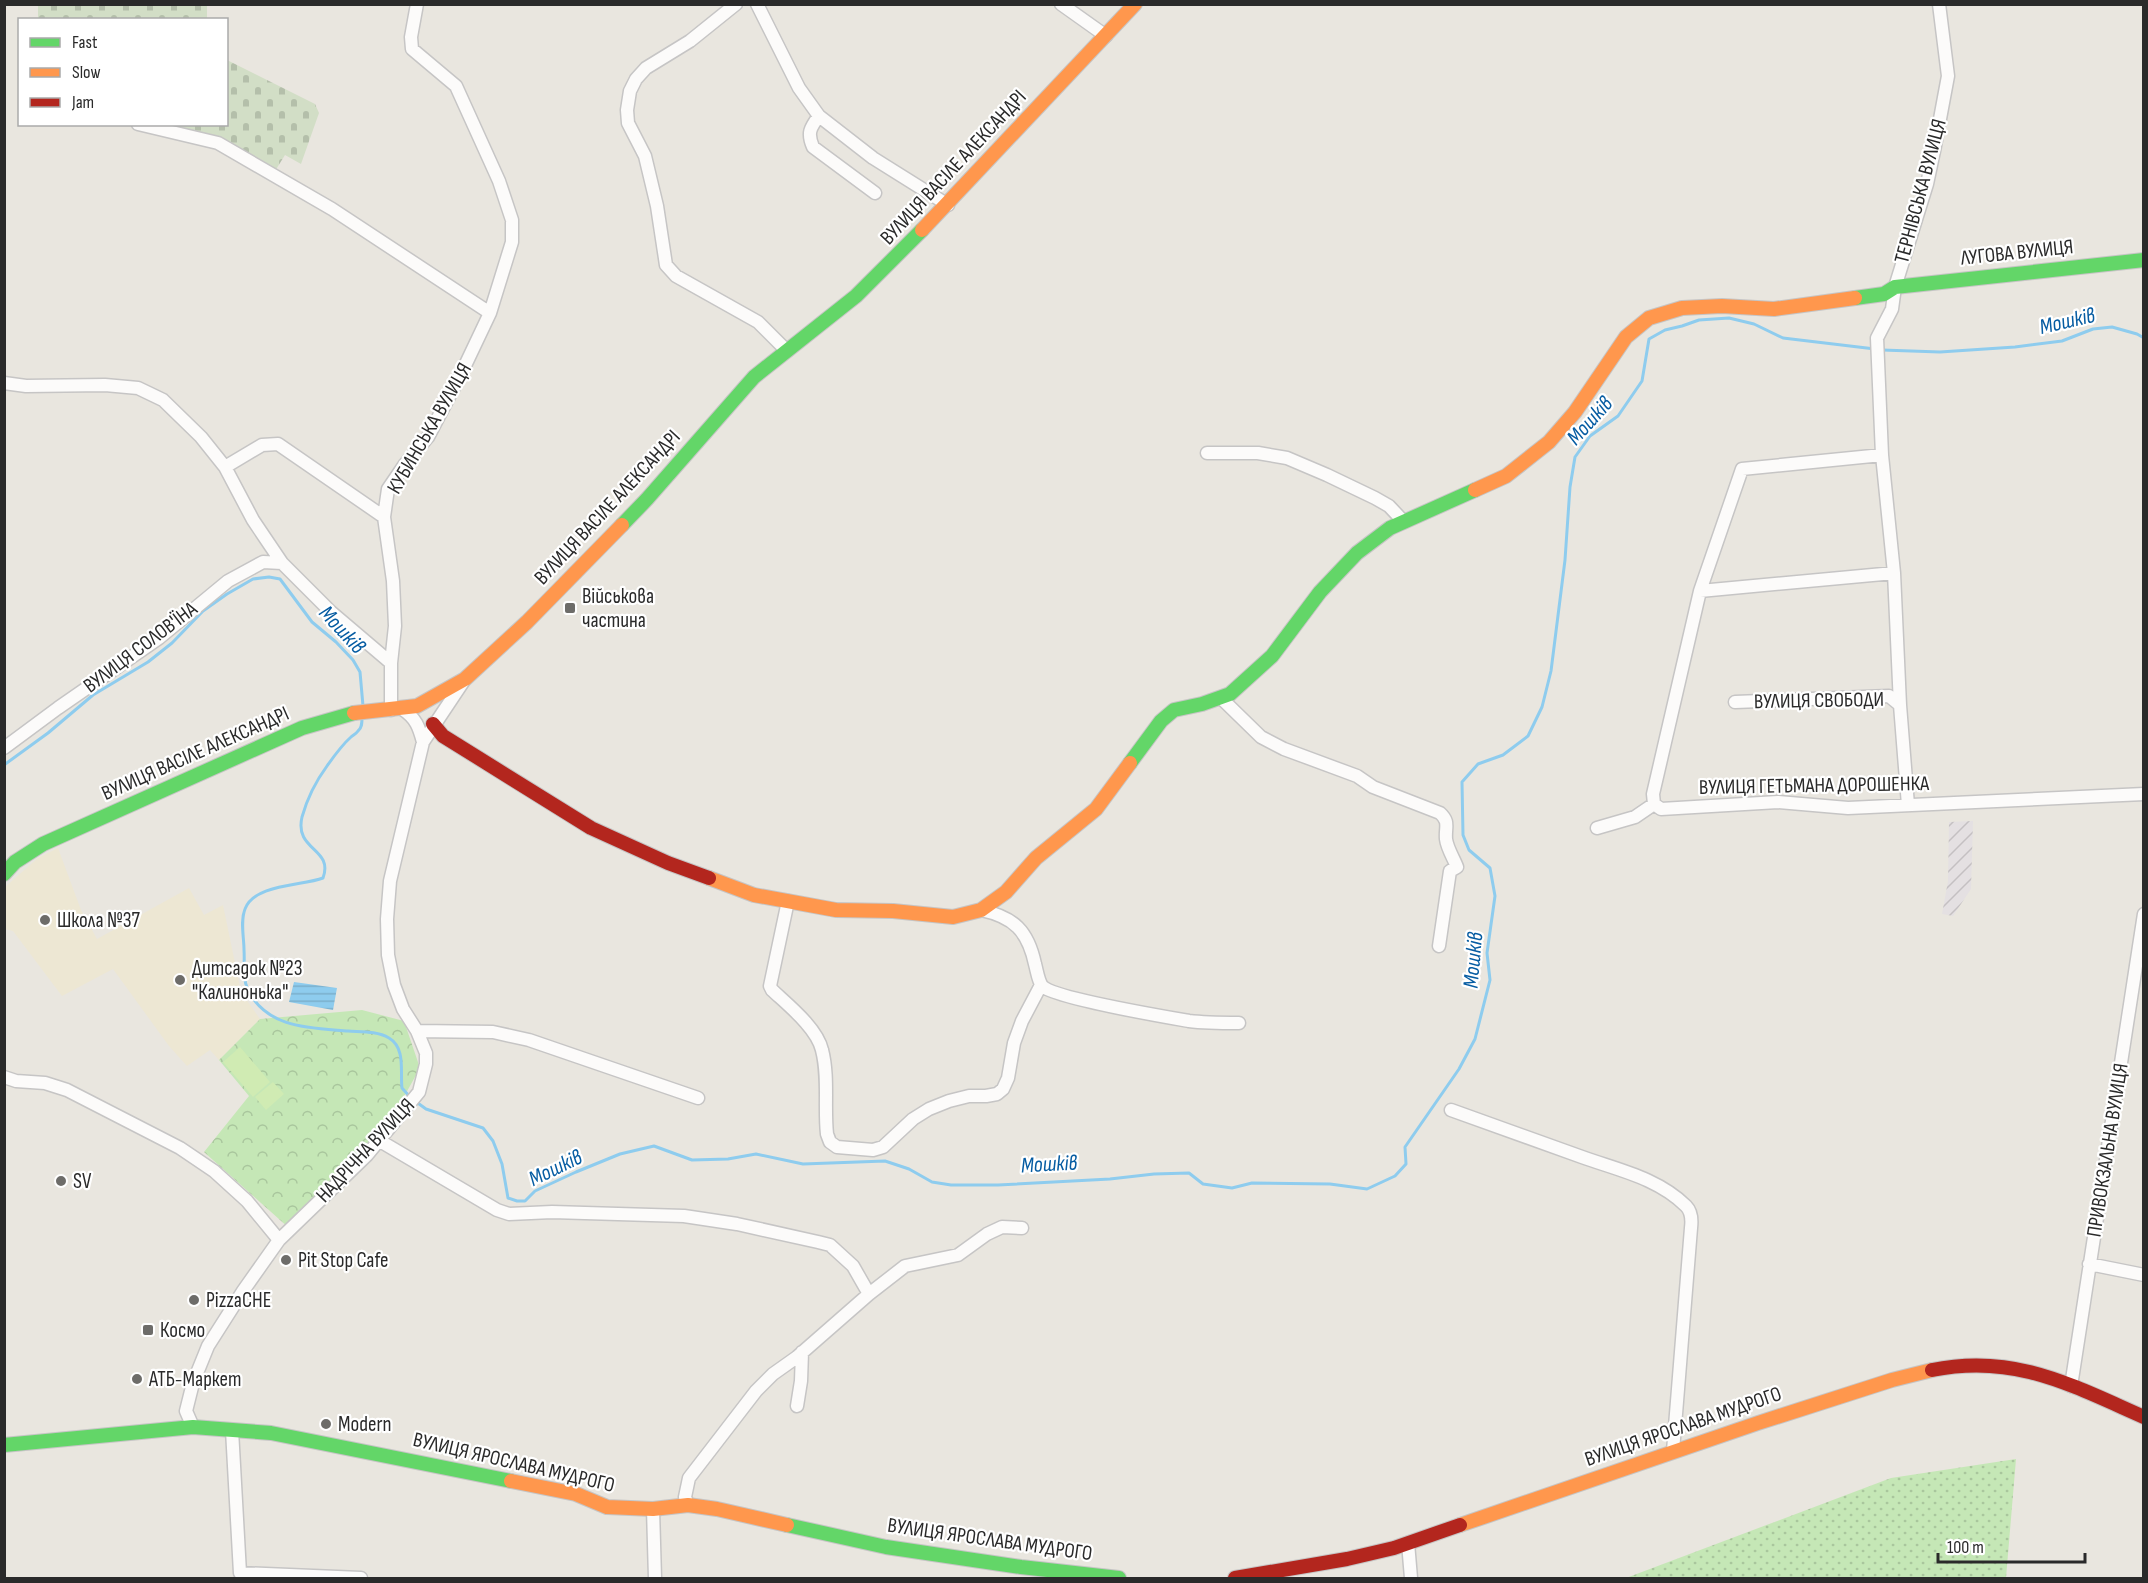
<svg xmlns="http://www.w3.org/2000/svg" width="2148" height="1583" font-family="'Sofia Sans Condensed',sans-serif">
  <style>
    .industrial { fill: url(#industrial-furrows) }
    .education { fill: #ede7d3 }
    .cemetery { fill: url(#cemetery-stones) }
    .park { fill: url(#park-crowns) }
    .garden { fill: url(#garden-dots) }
    .pitch { fill: #d0ebb3 }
    .water { fill: url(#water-rules) }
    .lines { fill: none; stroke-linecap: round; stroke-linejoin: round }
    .stream { stroke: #8eccee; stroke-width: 3 }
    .street-casing { stroke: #c6c5c5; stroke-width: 15 }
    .fast-casing { stroke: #c6c5c5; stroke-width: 16 }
    .slow-casing { stroke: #c6c5c5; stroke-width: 16 }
    .jam-casing { stroke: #c6c5c5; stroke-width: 16 }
    .street { stroke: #fcfbfa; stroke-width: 12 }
    .fast { stroke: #63d668; stroke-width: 14 }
    .slow { stroke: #ff974d; stroke-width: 14 }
    .jam { stroke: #b3261e; stroke-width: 14 }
    .poi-dot { fill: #6d6c69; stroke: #fff; stroke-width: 2 }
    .labels { text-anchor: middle; stroke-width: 4.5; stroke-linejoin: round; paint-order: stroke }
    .street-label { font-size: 21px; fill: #2a2a2a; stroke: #fff }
    .poi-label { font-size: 21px; fill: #2a2a2a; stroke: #fff; text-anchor: start }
    .water-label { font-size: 22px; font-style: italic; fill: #065ca2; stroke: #fff }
  </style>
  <defs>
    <pattern id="industrial-furrows" width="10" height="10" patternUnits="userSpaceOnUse" patternTransform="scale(1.5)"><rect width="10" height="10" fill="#e4e0e2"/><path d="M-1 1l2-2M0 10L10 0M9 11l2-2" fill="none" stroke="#c4c0c2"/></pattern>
    <pattern id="cemetery-stones" width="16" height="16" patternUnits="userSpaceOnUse" patternTransform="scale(1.5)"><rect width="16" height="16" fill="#d2dec6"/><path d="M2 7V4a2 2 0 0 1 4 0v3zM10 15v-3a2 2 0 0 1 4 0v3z" fill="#b4bfaa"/></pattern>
    <pattern id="park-crowns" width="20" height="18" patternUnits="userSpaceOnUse" patternTransform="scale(1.5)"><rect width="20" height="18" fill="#c5e7b6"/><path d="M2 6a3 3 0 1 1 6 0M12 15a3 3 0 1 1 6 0" fill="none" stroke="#a9c69d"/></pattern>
    <pattern id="garden-dots" width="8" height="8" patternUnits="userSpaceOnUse" patternTransform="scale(1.5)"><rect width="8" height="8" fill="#c5e7b6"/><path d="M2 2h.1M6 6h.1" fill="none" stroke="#a9c69d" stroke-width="1.8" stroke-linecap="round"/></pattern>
    <pattern id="water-rules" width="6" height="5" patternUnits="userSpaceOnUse" patternTransform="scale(1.5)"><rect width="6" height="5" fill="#8eccee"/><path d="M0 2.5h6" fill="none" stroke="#7bafcc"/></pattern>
  </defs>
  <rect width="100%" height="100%" fill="#e9e6df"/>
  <path class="industrial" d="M 1973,821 L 1971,889 L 1953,916 L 1942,914 L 1948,881 L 1949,822 Z"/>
  <path class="education" d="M 58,848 L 81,910 L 97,939 L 189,888 L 204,915 L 223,905 L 241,992 L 260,1019 L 219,1060 L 210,1050 L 187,1066 L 169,1046 L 113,969 L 62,996 L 13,931 L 5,929 L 5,887 L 38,858 Z"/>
  <path class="cemetery" d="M 38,5 L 207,5 L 207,19 L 38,19 Z
    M 227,60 L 315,104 L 319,113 L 301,164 L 285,155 L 275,171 L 156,125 L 226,124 Z"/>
  <path class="park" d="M 362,1010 L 404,1021 L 420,1068 L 401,1102 L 378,1138 L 289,1228 L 204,1152 L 249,1096 L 219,1060 L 260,1019 Z"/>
  <path class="garden" d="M 2016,1459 L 2006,1578 L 1626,1578 L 1891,1478 Z"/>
  <path class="pitch" d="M 240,1047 L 270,1082 L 253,1097 L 223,1062 Z
    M 273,1082 L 284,1094 L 266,1110 L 255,1097 Z"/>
  <path class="water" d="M 294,982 L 337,988 L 333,1010 L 289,1002 Z"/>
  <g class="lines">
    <path class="stream" d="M 1882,350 L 1940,352 L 2015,347 L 2062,341 L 2093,329 L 2112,327 L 2137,334 L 2144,338
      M 362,718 C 362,723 362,728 358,731 C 356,734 353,735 351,737 C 342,745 334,756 327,766 C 316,781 307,799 302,817 C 294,851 334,848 323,878 C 302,886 254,884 245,909 C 240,921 244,937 244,950 C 245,963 242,978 248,990 C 267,1029 312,1028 348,1031 C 362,1032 377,1031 389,1038 C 406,1048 400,1072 402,1088 L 410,1097
      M 4,765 L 48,733 L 93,695 L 148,662 L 172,643 L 203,611 L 227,594 L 253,579 L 269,577 L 280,579 L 312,622 L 336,642 L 353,660 L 360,672 L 363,706
      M 415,1101 L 426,1109 L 483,1128 L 493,1141 L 502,1164 L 508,1198 L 517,1201 L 525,1201 L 535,1191 L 576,1172 L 620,1154 L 654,1146 L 692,1160 L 728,1159 L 756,1154 L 803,1164 L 885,1161 L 909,1169 L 932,1182 L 951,1185 L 998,1185 L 1110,1179 L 1154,1174 L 1189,1173 L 1203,1184 L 1232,1188 L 1252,1183 L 1330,1184 L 1367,1189 L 1395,1176 L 1406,1164 L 1405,1147 L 1459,1069 L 1475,1039 L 1490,980 L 1487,953 L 1495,896 L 1490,868 L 1469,850 L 1463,835 L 1462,782 L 1478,764 L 1503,755 L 1528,736 L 1542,707 L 1551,671 L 1565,560 L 1570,487 L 1575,457 L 1590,436 L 1618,416 L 1642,381 L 1649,339 L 1665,330 L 1682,326 L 1699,320 L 1729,318 L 1754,324 L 1783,338 L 1875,349"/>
    <g class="street-casing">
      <path id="street" d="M 736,4 L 690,41 L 646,68 L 636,79 L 630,91 L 627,110 L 628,123 L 645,156 L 657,206 L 666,265 L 676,276 L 758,322 L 787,351
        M 757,4 L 799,88 L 819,116 L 873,158 L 948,205
        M 1061,4 L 1106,36
        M 819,116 C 810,128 807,133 813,147 L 875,193
        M 138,124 L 218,143 L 332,209 L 490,313
        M 4,383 L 26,386 L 105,385 L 138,388 L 163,400 L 201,437 L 225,467 L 253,520 L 282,563 L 331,612 L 391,663
        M 1207,453 L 1258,453 L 1287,458 L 1327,475 L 1375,498 L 1389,506 L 1404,522
        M 1882,455 L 1742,469 L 1700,591 L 1653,794 L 1654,804 L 1661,809 L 1778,802 L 1848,808 L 2144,794
        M 225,467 L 262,445 L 278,444 L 384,517
        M 1700,591 L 1894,573
        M 1221,698 L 1261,737 L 1284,749 L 1357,776 L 1373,787 L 1440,813 C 1450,822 1445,827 1446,839 C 1447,848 1454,859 1457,867 L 1450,871 L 1439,946
        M 1735,702 L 1889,696 L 1900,705
        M 402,709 C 416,718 419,727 423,742
        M 391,710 L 391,663 L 395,626 L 393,581 L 384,517 L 388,489 L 405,464 L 428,437 L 462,372 L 490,313 L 512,242 L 512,220 L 499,181 L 456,86 L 412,49 L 411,37 L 417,4
        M 4,748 L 58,708 L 159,638 L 228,581 L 263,562 L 282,563
        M 1908,805 L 1900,705 L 1894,573 L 1882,455 L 1877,338 L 1892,309 L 1895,287 L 1927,184 L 1934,151 L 1948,76 L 1939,4
        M 1597,828 L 1635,817 L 1654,804
        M 788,901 L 770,986 L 772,990 C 788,1005 817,1028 822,1050 C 829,1077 824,1107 827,1134 L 830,1142 L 837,1147 L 873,1150 L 883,1147 L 913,1119 L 929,1109 L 949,1101 L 969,1096 L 986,1096 L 997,1094 L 1003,1089 L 1008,1078 L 1014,1043 L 1022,1021 L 1041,985
        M 981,910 C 1014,917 1028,931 1035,964 C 1037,971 1038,980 1042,986 C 1054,998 1166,1017 1189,1021 C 1205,1023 1222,1023 1239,1023
        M 417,1031 L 493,1032 L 529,1040 L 698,1098
        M 4,1077 L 16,1081 L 45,1083 L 67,1090 L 180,1148 L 214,1171 L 247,1201 L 279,1240
        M 1451,1110 C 1495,1126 1539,1142 1582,1157 C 1618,1170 1658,1178 1686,1206 C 1692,1212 1692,1220 1691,1228 L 1673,1451
        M 380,1141 L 497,1210 L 509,1214 L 552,1212 L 684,1216 L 737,1224 L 818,1242 L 830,1245 L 853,1266 L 869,1294
        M 2089,1264 L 2144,1275
        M 2071,1386 L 2144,914
        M 797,1406 L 801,1381 L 802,1352
        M 193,1427 L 186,1411 L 193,1383 L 208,1346 L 243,1291 L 279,1240 L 367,1155 L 419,1092 L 426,1064 L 426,1053 L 417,1031 L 403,1009 L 394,985 L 388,955 L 387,919 L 390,881 L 423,742 L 463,682
        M 232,1430 L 240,1573 L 361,1578
        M 688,1505 L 685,1497 L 689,1478 L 756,1391 L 773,1374 L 797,1357 L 869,1294 L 905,1266 L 958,1255 L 987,1234 L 1002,1227 L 1022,1228
        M 653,1509 L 655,1578
        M 1408,1543 L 1411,1578"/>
    </g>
    <g class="fast-casing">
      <path id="fast" d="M 1855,298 L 1884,294 L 1895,287 L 2144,260
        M 622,525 L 647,499 L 754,377 L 856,296 L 922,230
        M 1130,763 L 1161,721 L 1174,710 L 1202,704 L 1230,694 L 1272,656 L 1320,592 L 1357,553 L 1390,528 L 1475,490
        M 4,874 L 15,862 L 43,844 L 302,728 L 354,713
        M 4,1445 L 193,1427 L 271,1433 L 511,1481
        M 787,1525 L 886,1547 L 1021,1567 L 1119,1578"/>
    </g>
    <g class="slow-casing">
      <path id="slow" d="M 922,230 L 1135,4
        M 1475,490 L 1506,476 L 1549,442 L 1575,412 L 1626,337 L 1649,318 L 1682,308 L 1722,306 L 1774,309 L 1855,298
        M 354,713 L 417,706 L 465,679 L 527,622 L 622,525
        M 709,878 L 754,895 L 836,910 L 893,911 L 953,917 L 981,910 L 1006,892 L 1036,858 L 1096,809 L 1130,763
        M 511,1481 L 576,1494 L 607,1507 L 653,1509 L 688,1505 L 717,1509 L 787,1525
        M 1460,1525 L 1758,1423 L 1892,1380 L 1932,1370"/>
    </g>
    <g class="jam-casing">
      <path id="jam" d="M 433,724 L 443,736 L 591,828 L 668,863 L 709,878
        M 1932,1370 C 2014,1353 2071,1385 2144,1417
        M 1235,1578 L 1347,1559 L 1394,1548 L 1460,1525"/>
    </g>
    <use href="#street" class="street"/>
    <use href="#fast" class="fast"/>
    <use href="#slow" class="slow"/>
    <use href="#jam" class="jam"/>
  </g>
  <g class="poi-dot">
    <rect x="564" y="602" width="12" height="12" rx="3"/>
    <circle cx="45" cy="920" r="6"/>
    <circle cx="180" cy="980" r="6"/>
    <circle cx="61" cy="1181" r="6"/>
    <circle cx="286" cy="1260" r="6"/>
    <circle cx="194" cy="1300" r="6"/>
    <rect x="142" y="1324" width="12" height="12" rx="3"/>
    <circle cx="137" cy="1379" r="6"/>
    <circle cx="326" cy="1424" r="6"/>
  </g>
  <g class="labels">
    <g class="street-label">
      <text transform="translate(953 167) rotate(-47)" y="7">ВУЛИЦЯ ВАСІЛЕ АЛЕКСАНДРІ</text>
      <text transform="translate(1920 191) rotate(-75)" y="7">ТЕРНІВСЬКА ВУЛИЦЯ</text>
      <text transform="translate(2017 252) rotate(-6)" y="7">ЛУГОВА ВУЛИЦЯ</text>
      <text transform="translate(429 428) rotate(-60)" y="7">КУБИНСЬКА ВУЛИЦЯ</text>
      <text transform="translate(607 507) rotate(-47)" y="7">ВУЛИЦЯ ВАСІЛЕ АЛЕКСАНДРІ</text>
      <text transform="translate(140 647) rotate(-37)" y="7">ВУЛИЦЯ СОЛОВ'ЇНА</text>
      <text transform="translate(1819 700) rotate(-1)" y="7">ВУЛИЦЯ СВОБОДИ</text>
      <text transform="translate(195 753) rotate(-24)" y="7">ВУЛИЦЯ ВАСІЛЕ АЛЕКСАНДРІ</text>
      <text transform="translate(1814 785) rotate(-1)" y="7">ВУЛИЦЯ ГЕТЬМАНА ДОРОШЕНКА</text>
      <text transform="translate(365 1150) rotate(-47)" y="7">НАДРІЧНА ВУЛИЦЯ</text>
      <text transform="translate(2107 1150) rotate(-81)" y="7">ПРИВОКЗАЛЬНА ВУЛИЦЯ</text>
      <text transform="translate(1683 1426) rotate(-19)" y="7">ВУЛИЦЯ ЯРОСЛАВА МУДРОГО</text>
      <text transform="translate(514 1462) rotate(13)" y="7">ВУЛИЦЯ ЯРОСЛАВА МУДРОГО</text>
      <text transform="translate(990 1539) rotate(8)" y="7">ВУЛИЦЯ ЯРОСЛАВА МУДРОГО</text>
    </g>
    <g class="poi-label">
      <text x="582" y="603">Військова<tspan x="582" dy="24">частина</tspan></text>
      <text x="57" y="927">Школа №37</text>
      <text x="192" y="975">Дитсадок №23<tspan x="192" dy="24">"Калинонька"</tspan></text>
      <text x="73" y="1188">SV</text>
      <text x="298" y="1267">Pit Stop Cafe</text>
      <text x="206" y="1307">PizzaCHE</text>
      <text x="160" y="1337">Космо</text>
      <text x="149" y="1386">АТБ-Маркет</text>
      <text x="338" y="1431">Modern</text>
    </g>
    <g class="water-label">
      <text transform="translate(2067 320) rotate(-13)" y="8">Мошків</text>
      <text transform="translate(1589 420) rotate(-48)" y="8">Мошків</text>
      <text transform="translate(343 629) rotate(47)" y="8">Мошків</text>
      <text transform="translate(1472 960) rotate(-85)" y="8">Мошків</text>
      <text transform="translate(1049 1163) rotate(-3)" y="8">Мошків</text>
      <text transform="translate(555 1167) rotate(-26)" y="8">Мошків</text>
    </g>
  </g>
  <rect width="2148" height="1583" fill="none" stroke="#2a2a2a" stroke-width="12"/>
  <rect x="18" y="18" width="210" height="108" fill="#ffffff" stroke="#aaaaaa" stroke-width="1.5"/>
  <rect x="30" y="38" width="30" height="9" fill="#63d668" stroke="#aaaaaa" stroke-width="1.5"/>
  <text x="72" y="48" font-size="18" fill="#2a2a2a">Fast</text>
  <rect x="30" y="68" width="30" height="9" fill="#ff974d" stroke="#aaaaaa" stroke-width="1.5"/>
  <text x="72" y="78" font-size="18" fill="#2a2a2a">Slow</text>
  <rect x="30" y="98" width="30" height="9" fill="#b3261e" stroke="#aaaaaa" stroke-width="1.5"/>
  <text x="72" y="108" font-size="18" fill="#2a2a2a">Jam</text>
  <path d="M1938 1553v9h147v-9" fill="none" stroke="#2a2a2a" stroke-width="3"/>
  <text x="1947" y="1553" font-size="18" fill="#2a2a2a" stroke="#ffffff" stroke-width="4.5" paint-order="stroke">100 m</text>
</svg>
